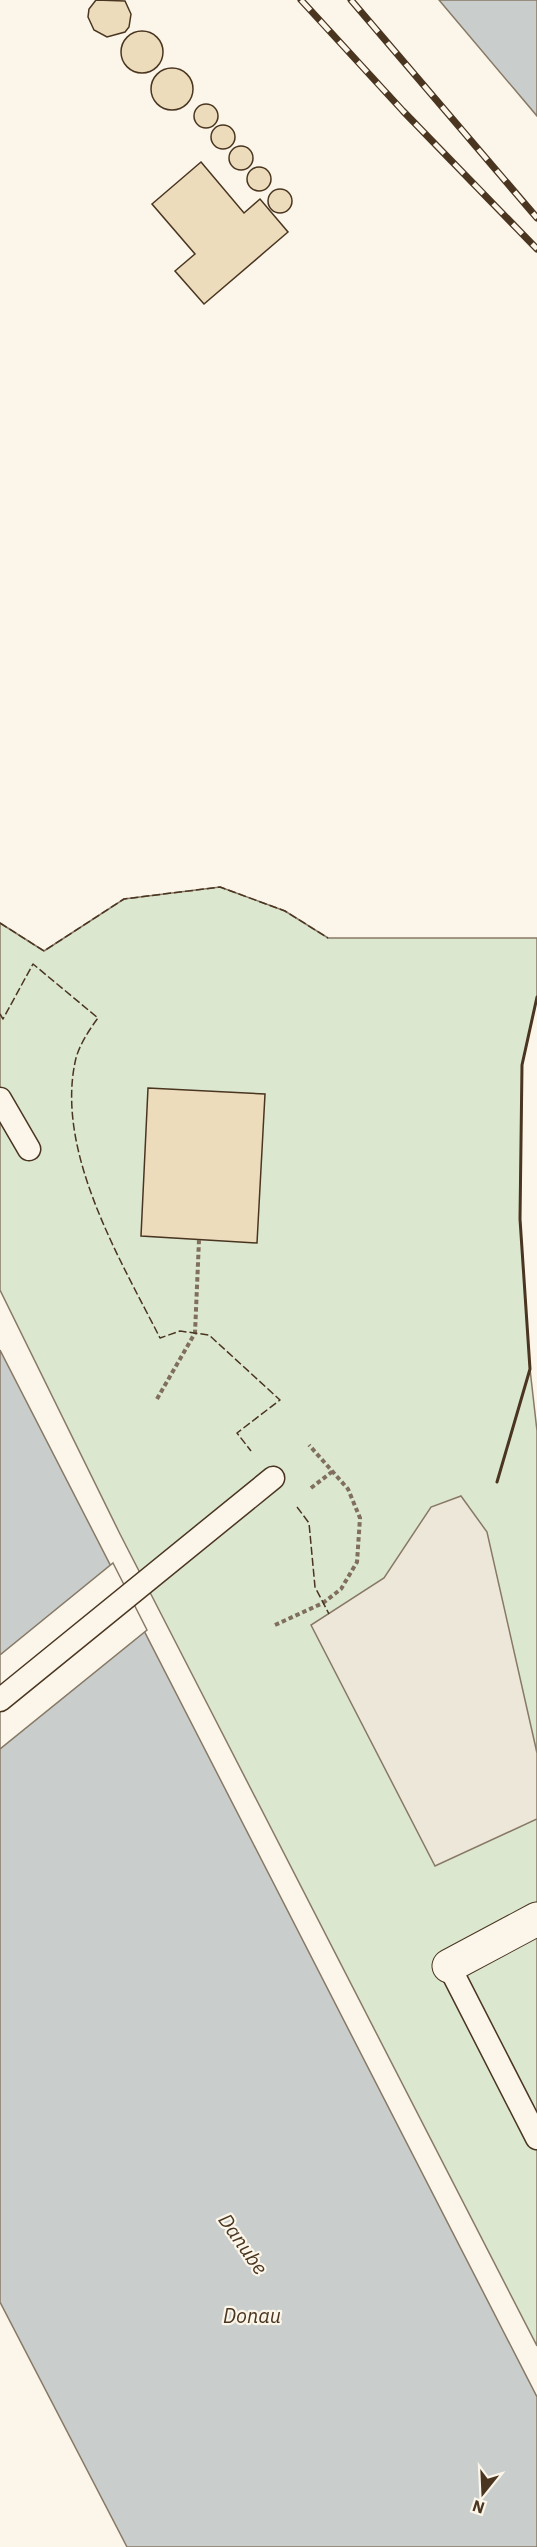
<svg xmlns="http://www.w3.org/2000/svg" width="537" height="2547" font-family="'IBM Plex Sans',sans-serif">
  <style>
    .green { fill: #dce7d0; stroke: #887966; stroke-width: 1.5 }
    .parking { fill: #ede7d9; stroke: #887966; stroke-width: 1.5 }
    .water { fill: #c9cecd; stroke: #887966; stroke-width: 1.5 }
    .pier { fill: #fbf6e9; stroke: #887966; stroke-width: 1.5 }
    .building { fill: #ecdcbc; stroke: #4a3520; stroke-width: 1.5 }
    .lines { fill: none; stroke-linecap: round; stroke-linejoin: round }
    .service-casing { stroke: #4a3520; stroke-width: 25 }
    .minor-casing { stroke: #4a3520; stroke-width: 35 }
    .path { stroke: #7f6f5c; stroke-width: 4; stroke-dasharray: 4.5 3; stroke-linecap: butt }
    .service { stroke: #fbf6e9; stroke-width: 22 }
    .minor { stroke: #fbf6e9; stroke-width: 33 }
    .rail-casing { stroke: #4a3520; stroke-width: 7 }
    .rail { stroke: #fbf6e9; stroke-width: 4.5; stroke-dasharray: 14; stroke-linecap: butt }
    .fence { stroke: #4a3520; stroke-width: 1.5; stroke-dasharray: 8 3; stroke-linecap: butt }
    .wall { stroke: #4a3520; stroke-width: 3 }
    .labels { text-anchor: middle; stroke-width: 4.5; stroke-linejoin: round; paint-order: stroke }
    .water-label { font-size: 20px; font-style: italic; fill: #4a3520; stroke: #fbf6e9 }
  </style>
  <rect width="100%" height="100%" fill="#fbf6e9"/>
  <path class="green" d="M 220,887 L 285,911 L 328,938 L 537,938 L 537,997 L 522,1065 L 520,1218 L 530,1369 L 537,1431 L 537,2346 L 120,1534 L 0,1290 L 0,923 L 44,951 L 124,899 Z"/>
  <path class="parking" d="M 461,1496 L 487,1532 L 537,1753 L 537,1819 L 435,1866 L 311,1625 L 384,1578 L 431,1507 Z"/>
  <path class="water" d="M 439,0 L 537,0 L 537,116 Z
    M 0,1350 L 537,2397 L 537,2547 L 127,2547 L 0,2302 Z"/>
  <path class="pier" d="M 113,1563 L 147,1630 L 0,1749 L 0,1655 Z"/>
  <path class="building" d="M 96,0 L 125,1 L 131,14 L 129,27 L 125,32 L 107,37 L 94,30 L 88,17 L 89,9 Z
    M121 52a21 21 0 1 1 42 0a21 21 0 1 1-42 0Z
    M151 89a21 21 0 1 1 42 0a21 21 0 1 1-42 0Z
    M194 116a12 12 0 1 1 24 0a12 12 0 1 1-24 0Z
    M211 137a12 12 0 1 1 24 0a12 12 0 1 1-24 0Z
    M229 158a12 12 0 1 1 24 0a12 12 0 1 1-24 0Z
    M 201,162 L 244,213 L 260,199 L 288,232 L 204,304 L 175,271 L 195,254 L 152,204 Z
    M247 179a12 12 0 1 1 24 0a12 12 0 1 1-24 0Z
    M268 201a12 12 0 1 1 24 0a12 12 0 1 1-24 0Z
    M 148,1088 L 265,1094 L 257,1243 L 141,1236 Z"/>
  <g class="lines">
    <g class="service-casing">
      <path id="service" d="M 0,1099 L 29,1149
        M 0,1700 L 273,1478
        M 449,1966 L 537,2138"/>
    </g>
    <g class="minor-casing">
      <path id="minor" d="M 449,1966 L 537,1919"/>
    </g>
    <path class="path" d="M 157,1399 L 195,1333 L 199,1240
      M 311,1488 L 333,1471
      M 275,1625 L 323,1603 L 341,1589 L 357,1562 L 360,1518 L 348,1489 L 309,1445"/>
    <use href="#service" class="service"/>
    <use href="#minor" class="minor"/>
    <g class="rail-casing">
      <path id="rail" d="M 301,0 L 403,111 L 537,249
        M 351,0 L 537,218"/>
    </g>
    <use href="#rail" class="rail"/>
    <path class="fence" d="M 0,923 L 44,951 L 124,899 L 220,887 L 285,911 L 328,938
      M 0,1014 L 3,1019 L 33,964 L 98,1018 C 89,1030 80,1044 76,1058 C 54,1150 120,1259 160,1338 L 180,1331 L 209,1335 L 280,1400 L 237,1433 L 251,1451
      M 297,1507 L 309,1523 L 315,1587 L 329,1614"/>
    <path class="wall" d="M 497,1482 L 530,1369 L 520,1219 L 522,1065 L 537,997"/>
  </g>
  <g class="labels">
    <g class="water-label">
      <text transform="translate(243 2244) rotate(55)" y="7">Danube</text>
      <text x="252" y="2323">Donau</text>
    </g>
  </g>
  <g transform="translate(483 2493) rotate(198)" stroke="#fbf6e9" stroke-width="4.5" paint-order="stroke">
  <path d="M0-4.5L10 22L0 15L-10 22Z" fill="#4a3520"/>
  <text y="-9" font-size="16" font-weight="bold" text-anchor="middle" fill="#4a3520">N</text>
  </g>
</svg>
